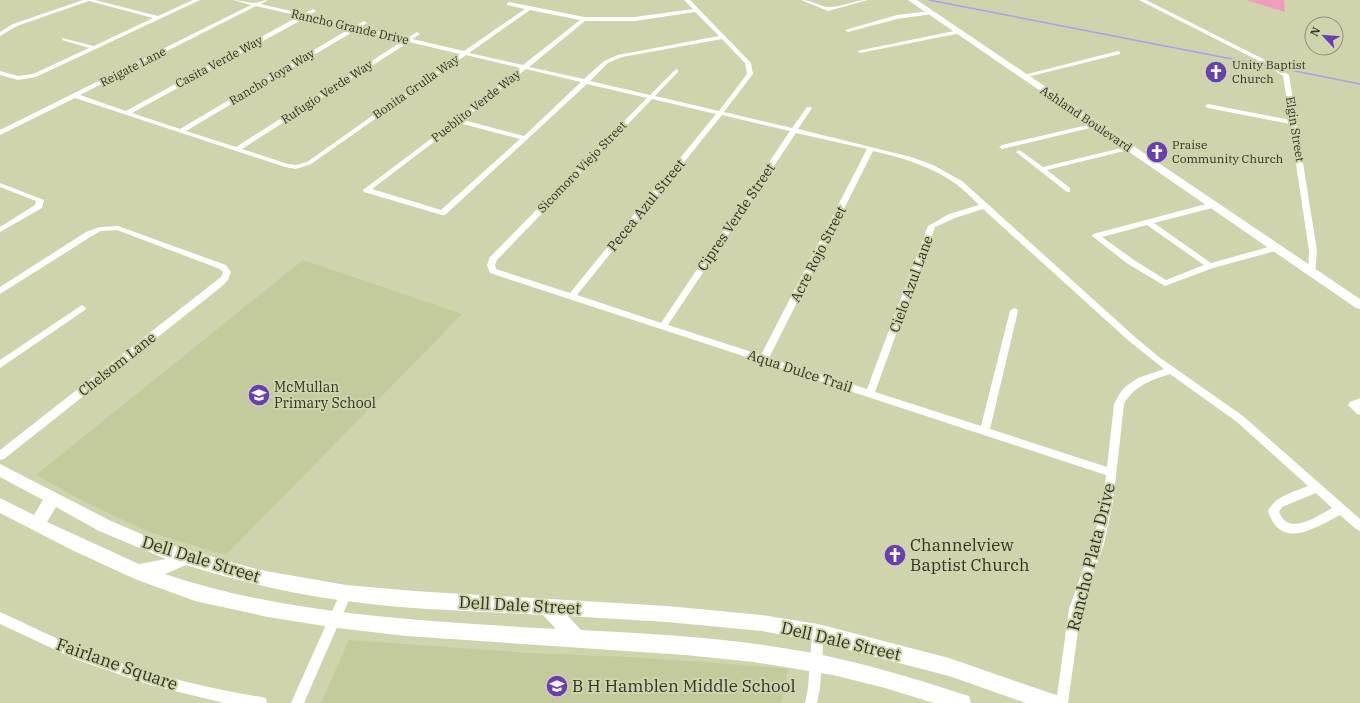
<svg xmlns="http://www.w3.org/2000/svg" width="1360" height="703" font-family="'IBM Plex Serif',serif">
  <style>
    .built { fill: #c3ca9b }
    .green { fill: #ef9cbd }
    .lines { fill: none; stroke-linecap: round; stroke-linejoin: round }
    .stream { stroke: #b09cf2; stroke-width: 1.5 }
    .street { fill: #fff; fill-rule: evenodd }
    .secondary { fill: #fff; fill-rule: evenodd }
    .labels { text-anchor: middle; stroke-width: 4; stroke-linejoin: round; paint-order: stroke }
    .far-street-label { font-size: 12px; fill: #323425; stroke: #cfd4ad }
    .far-poi-label { font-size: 12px; fill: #323425; stroke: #cfd4ad; text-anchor: start }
    .street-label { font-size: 14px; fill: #323425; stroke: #cfd4ad }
    .poi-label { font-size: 14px; fill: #323425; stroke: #cfd4ad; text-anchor: start }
    .near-poi-label { font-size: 17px; fill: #323425; stroke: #cfd4ad; text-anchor: start }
    .near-street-label { font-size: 17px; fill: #323425; stroke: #cfd4ad }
  </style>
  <rect width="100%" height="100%" fill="#cfd4ad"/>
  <path class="built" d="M 303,260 L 462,314 L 226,555 L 149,532 L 87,503 L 36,475 Z
    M 349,640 L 530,653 L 629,657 L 703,662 L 788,669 L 781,703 L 321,703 Z"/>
  <path class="green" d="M 1246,0 L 1284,0 L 1285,12 Z"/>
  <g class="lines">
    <path class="stream" d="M 929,0 L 1268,66
      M 1275,67 L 1360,84"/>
    <path class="street" d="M 83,0 L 95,0 L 158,16 L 193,0 L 200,0 L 36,77 L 18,80 L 0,75 L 0,71 L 18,76 L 33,74 L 89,48 L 62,40 L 62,38 L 94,46 L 153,18 L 89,1 L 17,26 L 0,36 L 0,32 L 13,24 Z
      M 233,0 C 240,0 247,3 254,3 C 259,3 263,0 268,0 L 261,4 L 303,14 L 313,9 L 316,11 L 309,15 L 355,26 L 364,21 L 367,23 L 360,27 L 407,38 L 417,32 L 420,34 L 412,39 L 464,51 L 525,9 L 507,5 L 507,3 L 509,2 L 584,17 L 635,17 L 693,9 L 684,0 L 690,0 L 751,63 L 753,74 L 724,112 L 792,128 L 807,107 L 811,107 L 812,108 L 798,129 L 911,157 L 933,165 L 962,181 L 1135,337 L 1159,357 L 1243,416 L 1360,519 L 1360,531 L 1356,529 L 1340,515 C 1316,528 1280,551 1268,511 C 1275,496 1294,492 1308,486 L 1237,422 L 1170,374 C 1151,380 1134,386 1124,404 L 1113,503 L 1104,544 L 1081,609 L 1068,703 L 1056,703 L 1069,609 L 1092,544 L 1103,503 L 1106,475 L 490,273 L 487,265 L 490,257 L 647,98 L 587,84 L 445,215 L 442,215 L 364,192 L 363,190 L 456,120 L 520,68 L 466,55 L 311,164 L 296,169 L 285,167 L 75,98 L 0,135 L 0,130 L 251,5 ZM 256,6 L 299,16 L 126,111 L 80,95 ZM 530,10 L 580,20 L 523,65 L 469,53 ZM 695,12 L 719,36 L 618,55 L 604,61 L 584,79 L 529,67 L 585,21 L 635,21 ZM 305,18 L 351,28 L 180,129 L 132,113 ZM 356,30 L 403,41 L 236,147 L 186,131 ZM 722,39 L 745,63 L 747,74 L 719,111 L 655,96 L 678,72 L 678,70 L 676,69 L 650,95 L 590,81 L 608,63 L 622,57 ZM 409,42 L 460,54 L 307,162 L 296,165 L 288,164 L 242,149 ZM 526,69 L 581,82 L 524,136 L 463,120 ZM 652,99 L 716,114 L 570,293 L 496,269 L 495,265 L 497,260 ZM 722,115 L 790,131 L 661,323 L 577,295 ZM 459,123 L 520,139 L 441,210 L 372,189 ZM 796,133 L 867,149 L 761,355 L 668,325 ZM 873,151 C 903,158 931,166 956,184 C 964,190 972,198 979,205 L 949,214 L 928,226 L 867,389 L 769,358 ZM 983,209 L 1129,341 L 1164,369 L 1138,378 L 1125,387 L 1120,393 L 1114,404 L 1107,467 L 990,429 L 1018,311 L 1017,309 L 1014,308 L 1010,311 L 981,426 L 875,392 L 935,227 L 955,218 ZM 1316,493 L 1332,508 C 1317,516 1289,537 1279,512 L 1282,507 Z
      M 801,0 C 812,0 821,7 829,7 C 842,7 854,0 868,0 L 828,11 Z
      M 1139,0 L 1146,0 L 1267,61 L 1289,75 L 1317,251 L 1315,274 L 1312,275 L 1308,272 L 1309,251 L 1290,124 L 1208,108 L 1205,106 L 1208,104 L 1290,120 L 1283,76 L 1263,63 Z
      M 930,11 L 933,13 L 932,14 L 897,19 L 848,32 L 845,30 L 897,15 Z
      M 959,30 L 961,31 L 961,33 L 860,53 L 857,51 Z
      M 1118,51 L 1120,52 L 1120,54 L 1023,78 L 1020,76 Z
      M 1096,123 L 1099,125 L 1098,126 L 1002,149 L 999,147 L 1002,145 Z
      M 1130,146 L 1133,148 L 1132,149 L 1047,170 L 1070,188 L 1070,192 L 1067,192 L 1016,152 L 1019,150 L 1021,151 L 1043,167 Z
      M 0,183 L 44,200 L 42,208 L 0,232 L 0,227 L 35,205 L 36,201 L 0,187 Z
      M 1210,203 L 1213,203 L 1217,205 L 1216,207 L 1154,223 L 1211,263 L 1276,245 L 1280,248 L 1279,250 L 1213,268 L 1165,286 L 1128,264 L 1092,236 L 1093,234 ZM 1147,225 L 1204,265 L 1166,280 L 1134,260 L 1102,237 Z
      M 118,226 L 226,265 L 231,272 L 228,280 L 221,287 L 4,459 L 0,460 L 0,450 L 221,277 L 223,272 L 220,269 L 117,230 L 101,231 L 92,236 L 0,294 L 0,287 L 86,232 L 100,227 Z
      M 82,305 L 86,308 L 85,310 L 0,368 L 0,360 Z
      M 1360,398 L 1360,415 L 1357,414 L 1348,405 L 1350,402 Z
      M 346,587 L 350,589 L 352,593 L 304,703 L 291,703 L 342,589 Z
      M 0,612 C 28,624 55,639 84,650 C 141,672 200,687 261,697 L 266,698 L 267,703 L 224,703 L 150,685 L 75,659 L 0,624 Z
      M 818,627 L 822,629 L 824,633 L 820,688 L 817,703 L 805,703 L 808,688 L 812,633 L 814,629 Z"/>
    <path class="secondary" d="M 908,0 L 917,0 L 1360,299 L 1360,309 L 1356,308 Z
      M 0,464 L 111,521 L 160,542 L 260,570 L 346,585 L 414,591 L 667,606 L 762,615 L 818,624 L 949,658 L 1053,694 L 1060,696 L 1062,703 L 1026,703 L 949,676 L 818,642 L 762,631 L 667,622 L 568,616 L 581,630 C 657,634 733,638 807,652 C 860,662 911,677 962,694 L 969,696 L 971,703 L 934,703 L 885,688 L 833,675 L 754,662 L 685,655 L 406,636 L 337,628 L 268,617 L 195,601 L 135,579 L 74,551 L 0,513 L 0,498 L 34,515 L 43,500 L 0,477 ZM 56,507 L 99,531 L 166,559 L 139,564 L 47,522 ZM 186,565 C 238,581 292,594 346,601 C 411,610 477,611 543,615 L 556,629 C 425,621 290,616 165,574 Z"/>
  </g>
  <defs>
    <g id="church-disc" transform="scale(1.15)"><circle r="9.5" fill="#673eb6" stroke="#cfd4ad"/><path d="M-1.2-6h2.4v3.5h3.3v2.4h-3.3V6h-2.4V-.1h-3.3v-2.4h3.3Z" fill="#fff"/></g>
    <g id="school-disc" transform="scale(1.15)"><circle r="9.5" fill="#673eb6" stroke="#cfd4ad"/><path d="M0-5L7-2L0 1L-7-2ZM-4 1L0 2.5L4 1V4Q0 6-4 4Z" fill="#fff"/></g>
  </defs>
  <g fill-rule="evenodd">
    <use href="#church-disc" x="1216" y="72"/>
    <use href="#church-disc" x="1157" y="152"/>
    <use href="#school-disc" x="259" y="395"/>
    <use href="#church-disc" x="895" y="555"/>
    <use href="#school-disc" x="557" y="686"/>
  </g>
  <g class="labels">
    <g class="far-street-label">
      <text transform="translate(350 27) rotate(13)" y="4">Rancho Grande Drive</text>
      <text transform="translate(219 62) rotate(-28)" y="4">Casita Verde Way</text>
      <text transform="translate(133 67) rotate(-27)" y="4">Reigate Lane</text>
      <text transform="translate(272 77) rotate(-31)" y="4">Rancho Joya Way</text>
      <text transform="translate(416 87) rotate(-35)" y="4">Bonita Grulla Way</text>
      <text transform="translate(327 92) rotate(-33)" y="4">Rufugio Verde Way</text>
      <text transform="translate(476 106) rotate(-38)" y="4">Pueblito Verde Way</text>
      <text transform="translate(1086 119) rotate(34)" y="4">Ashland Boulevard</text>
      <text transform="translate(1295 129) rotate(81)" y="4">Elgin Street</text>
      <text transform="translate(582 167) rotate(-46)" y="4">Sicomoro Viejo Street</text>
    </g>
    <g class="far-poi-label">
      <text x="1232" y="69">Unity Baptist<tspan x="1232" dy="14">Church</tspan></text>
      <text x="1172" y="149">Praise<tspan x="1172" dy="14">Community Church</tspan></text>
    </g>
    <g class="street-label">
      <text transform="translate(646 205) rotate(-51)" y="5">Pecea Azul Street</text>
      <text transform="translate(736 217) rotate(-56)" y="5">Cipres Verde Street</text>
      <text transform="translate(818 254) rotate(-63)" y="5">Acre Rojo Street</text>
      <text transform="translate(911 284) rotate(-70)" y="5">Cielo Azul Lane</text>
      <text transform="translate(117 364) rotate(-38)" y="5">Chelsom Lane</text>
      <text transform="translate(800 371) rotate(18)" y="5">Aqua Dulce Trail</text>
    </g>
    <g class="poi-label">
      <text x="274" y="392">McMullan<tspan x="274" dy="16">Primary School</tspan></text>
    </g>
    <g class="near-poi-label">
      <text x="910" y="551">Channelview<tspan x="910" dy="20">Baptist Church</tspan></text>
      <text x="572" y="692">B H Hamblen Middle School</text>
    </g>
    <g class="near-street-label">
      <text transform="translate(1091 557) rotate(-76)" y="6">Rancho Plata Drive</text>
      <text transform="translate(201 559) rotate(17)" y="6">Dell Dale Street</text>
      <text transform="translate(520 605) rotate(3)" y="6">Dell Dale Street</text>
      <text transform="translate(841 641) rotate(13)" y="6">Dell Dale Street</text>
      <text transform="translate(117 664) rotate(19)" y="6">Fairlane Square</text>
    </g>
  </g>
  <g transform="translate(1324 36) rotate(296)"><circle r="19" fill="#cfd4ad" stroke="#909477"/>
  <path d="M0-3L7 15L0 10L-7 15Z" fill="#673eb6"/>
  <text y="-6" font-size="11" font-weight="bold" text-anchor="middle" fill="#323425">N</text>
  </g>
</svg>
